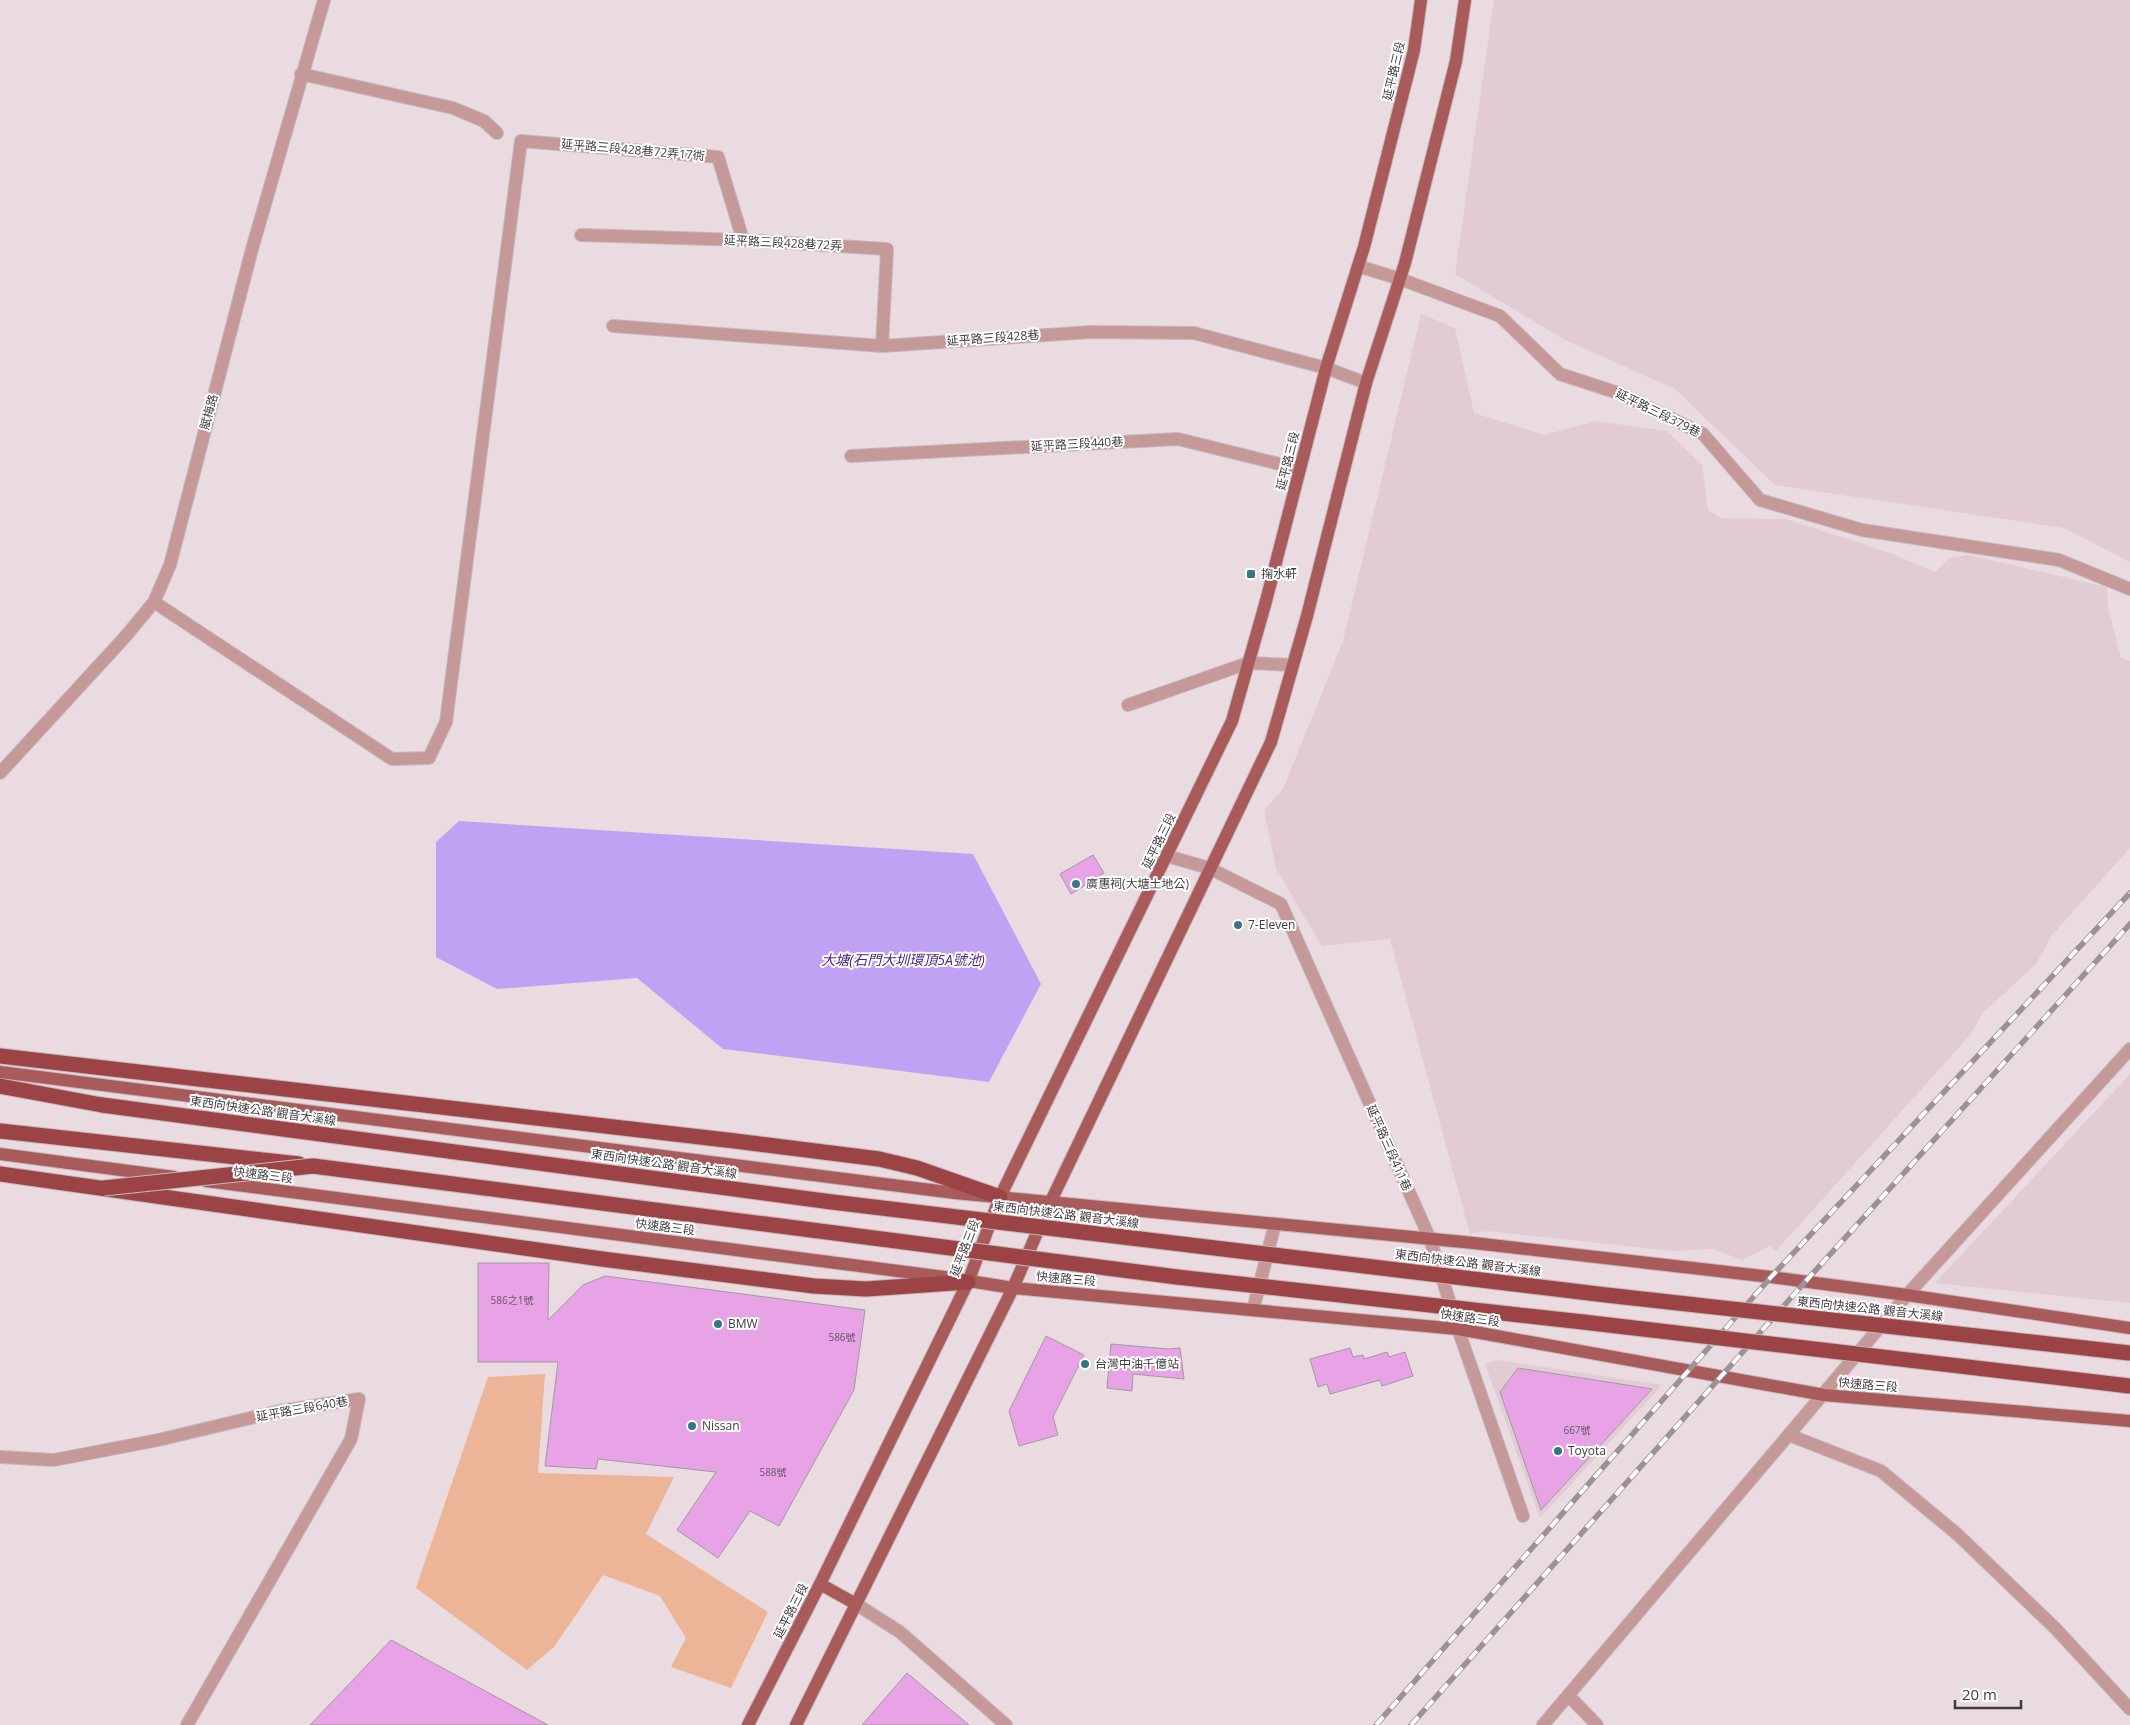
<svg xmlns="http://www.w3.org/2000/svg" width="2130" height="1725" font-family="'Open Sans','Noto Sans TC',sans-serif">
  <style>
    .built { fill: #e1ccd4 }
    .green { fill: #ecb598 }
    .water { fill: #bfa2f4 }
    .building { fill: #e7a3e6; stroke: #a298a2 }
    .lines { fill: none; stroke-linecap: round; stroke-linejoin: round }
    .minor-casing { stroke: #c5b8bc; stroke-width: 14 }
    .major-casing { stroke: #c5b8bc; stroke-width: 14 }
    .highway-casing { stroke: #c5b8bc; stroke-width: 17 }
    .minor { stroke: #c59997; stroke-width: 12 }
    .major { stroke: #a85b5a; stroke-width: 12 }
    .highway { stroke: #9c4445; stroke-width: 15 }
    .rail-casing { stroke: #9c9195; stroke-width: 5.5 }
    .rail { stroke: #fff; stroke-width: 4; stroke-dasharray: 11; stroke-linecap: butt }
    .highway-bridge-casing { stroke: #c5b8bc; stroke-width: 17; stroke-linecap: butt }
    .highway-bridge { stroke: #9c4445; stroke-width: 15 }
    .poi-dot { fill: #357688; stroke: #fff; stroke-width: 2 }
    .labels { text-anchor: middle; stroke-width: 4; stroke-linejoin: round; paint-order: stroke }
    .number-label { font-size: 10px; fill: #6a5567 }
    .street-label { font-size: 12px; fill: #413b3d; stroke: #fff }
    .poi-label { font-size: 12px; fill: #413b3d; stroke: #fff; text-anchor: start }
    .water-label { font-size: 14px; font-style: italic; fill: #502582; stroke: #fff }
  </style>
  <rect width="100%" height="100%" fill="#eadbe0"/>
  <path class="built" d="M 1494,0 L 2130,0 L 2130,562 L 2064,528 L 1775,485 L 1675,389 L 1565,340 L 1455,274 Z
    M 1421,314 L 1455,328 L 1474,413 L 1544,435 L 1596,421 L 1667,431 L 1702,465 L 1708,510 L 1721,518 L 1786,519 L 1893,554 L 1935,572 L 1950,558 L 1968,555 L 2107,587 L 2108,606 L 2121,658 L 2130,661 L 2130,848 L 2052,935 L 2036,964 L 1983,1013 L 1970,1035 L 1776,1251 L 1770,1246 L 1742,1260 L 1713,1249 L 1672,1251 L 1488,1231 L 1470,1234 L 1390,939 L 1322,946 L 1276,869 L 1264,810 L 1283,789 L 1343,641 Z
    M 2130,1074 L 2130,1303 L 1935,1283 Z
    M 1497,1360 L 1662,1385 L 1540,1518 L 1485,1364 Z"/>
  <path class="green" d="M 545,1374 L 538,1473 L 674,1477 L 646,1534 L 768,1612 L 731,1688 L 671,1667 L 686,1638 L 660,1596 L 603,1575 L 554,1647 L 527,1670 L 416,1588 L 488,1377 Z"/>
  <path class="water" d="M 459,821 L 973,854 L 1041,984 L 989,1082 L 723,1049 L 637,978 L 497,989 L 436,957 L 436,842 Z"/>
  <path class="building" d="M 1093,855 L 1104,873 L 1071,894 L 1060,874 Z
    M 478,1263 L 549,1263 L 548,1320 L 583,1285 L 605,1276 L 865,1310 L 854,1390 L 779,1526 L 750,1511 L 718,1558 L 677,1530 L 716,1472 L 598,1459 L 596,1469 L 545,1466 L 558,1362 L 478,1362 Z
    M 1046,1336 L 1084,1355 L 1053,1417 L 1058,1435 L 1019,1446 L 1009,1411 Z
    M 1111,1344 L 1169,1349 L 1180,1348 L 1184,1379 L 1133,1374 L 1132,1391 L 1107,1388 Z
    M 1350,1348 L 1353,1357 L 1363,1355 L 1364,1359 L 1387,1352 L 1389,1357 L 1405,1352 L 1413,1376 L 1382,1386 L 1380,1380 L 1330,1394 L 1327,1384 L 1318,1387 L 1310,1359 Z
    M 1518,1368 L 1652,1389 L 1541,1510 L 1500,1392 Z
    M 391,1640 L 548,1725 L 310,1725 Z
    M 907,1673 L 969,1725 L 862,1725 Z"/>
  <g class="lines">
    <g class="minor-casing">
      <path id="minor" d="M 301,74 L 453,108 L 484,121 L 497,133
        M 581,235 L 743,240 L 887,249 L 882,346
        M 1358,266 L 1400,279 L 1500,316 L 1560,374 L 1621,394 L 1703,434 L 1760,500 L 1862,530 L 2059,560 L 2130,589
        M 613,326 L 882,346 L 1091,332 L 1194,333 L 1326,368 L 1366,383
        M 851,456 L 1178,439 L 1300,469
        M 154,602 L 392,759 L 429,758 L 446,722 L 521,141 L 718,157 L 743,240
        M 1128,705 L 1248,663 L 1293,665
        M 0,773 L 125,637 L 154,602 L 170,565 L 252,249 L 324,0
        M 1167,856 L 1209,868 L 1281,904 L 1430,1239 L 1458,1329 L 1523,1516
        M 1253,1310 L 1275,1224
        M 1789,1435 L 1881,1471 L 1957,1534 L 2055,1628 L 2130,1709
        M 0,1457 L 54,1460 L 158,1440 L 280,1411 L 359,1399 L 351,1439 L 187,1725
        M 856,1604 L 900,1632 L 1006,1725
        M 1568,1695 L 1597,1725
        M 1543,1725 L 1907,1295 L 2130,1049"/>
    </g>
    <g class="major-casing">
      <path id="major" d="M 0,1072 L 955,1193 L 1474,1243 L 1771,1277 L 1907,1295 L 2130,1328
        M 0,1154 L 174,1177
        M 206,1181 L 944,1277 L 1013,1288 L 1458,1329 L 1824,1395 L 2130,1421
        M 820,1584 L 856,1604
        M 748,1725 L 820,1584 L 968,1282 L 1000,1197 L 1232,721 L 1266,601 L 1326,368 L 1364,247 L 1414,50 L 1421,0
        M 796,1725 L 1013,1288 L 1050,1203 L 1271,742 L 1307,616 L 1366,383 L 1405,263 L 1456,61 L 1465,0"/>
    </g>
    <g class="highway-casing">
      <path id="highway" d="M 0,1056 L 735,1141 L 879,1159 L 917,1168 L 1000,1197
        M 0,1086 L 102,1105
        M 0,1131 L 299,1164
        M 0,1174 L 602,1259 L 814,1286 L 866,1289 L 968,1282"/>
    </g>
    <use href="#minor" class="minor"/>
    <use href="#major" class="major"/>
    <use href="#highway" class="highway"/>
    <g class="rail-casing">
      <path id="rail" d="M 1376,1725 L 1771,1277 L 2130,893
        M 1411,1725 L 1805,1282 L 2130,924"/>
    </g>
    <use href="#rail" class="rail"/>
    <g class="highway-bridge-casing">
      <path id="highway-bridge" d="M 102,1105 L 832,1202 L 1606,1295 L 2130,1353
        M 104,1188 L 313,1166 L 1177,1277 L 1583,1322 L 2130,1386"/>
    </g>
    <use href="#highway-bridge" class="highway-bridge"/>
  </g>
  <g class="poi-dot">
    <rect x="1246" y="569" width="10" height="10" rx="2.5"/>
    <circle cx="1076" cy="884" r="5"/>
    <circle cx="1238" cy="925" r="5"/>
    <circle cx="718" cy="1324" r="5"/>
    <circle cx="1085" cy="1364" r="5"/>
    <circle cx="692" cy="1426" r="5"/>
    <circle cx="1558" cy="1451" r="5"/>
  </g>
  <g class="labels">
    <g class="number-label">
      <text x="512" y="1304">586之1號</text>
      <text x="842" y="1341">586號</text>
      <text x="1577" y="1434">667號</text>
      <text x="773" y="1476">588號</text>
    </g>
    <g class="street-label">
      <text transform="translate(1394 71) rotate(-77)" y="4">延平路三段</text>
      <text transform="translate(633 150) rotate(5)" y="4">延平路三段428巷72弄17衖</text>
      <text transform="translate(783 243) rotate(3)" y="4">延平路三段428巷72弄</text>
      <text transform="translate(993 338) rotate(-4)" y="4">延平路三段428巷</text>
      <text transform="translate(209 412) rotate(-75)" y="4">賦梅路</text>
      <text transform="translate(1658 413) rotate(26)" y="4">延平路三段379巷</text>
      <text transform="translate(1077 444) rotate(-3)" y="4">延平路三段440巷</text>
      <text transform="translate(1288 461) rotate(-76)" y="4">延平路三段</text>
      <text transform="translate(1159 841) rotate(-64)" y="4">延平路三段</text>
      <text transform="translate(263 1111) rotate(8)" y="4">東西向快速公路 觀音大溪線</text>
      <text transform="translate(1389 1148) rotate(66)" y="4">延平路三段411巷</text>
      <text transform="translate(664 1164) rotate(8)" y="4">東西向快速公路 觀音大溪線</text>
      <text transform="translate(263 1175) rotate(7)" y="4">快速路三段</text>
      <text transform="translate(1066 1215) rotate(7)" y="4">東西向快速公路 觀音大溪線</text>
      <text transform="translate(665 1227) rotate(7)" y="4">快速路三段</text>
      <text transform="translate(965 1248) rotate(-69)" y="4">延平路三段</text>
      <text transform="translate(1468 1263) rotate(7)" y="4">東西向快速公路 觀音大溪線</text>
      <text transform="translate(1066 1279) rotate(5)" y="4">快速路三段</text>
      <text transform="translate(1870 1309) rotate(6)" y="4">東西向快速公路 觀音大溪線</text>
      <text transform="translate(1470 1318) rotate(8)" y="4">快速路三段</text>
      <text transform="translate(1868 1385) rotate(5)" y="4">快速路三段</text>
      <text transform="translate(302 1409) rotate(-10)" y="4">延平路三段640巷</text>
      <text transform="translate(791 1611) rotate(-63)" y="4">延平路三段</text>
    </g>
    <g class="poi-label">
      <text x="1261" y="578">掬水軒</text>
      <text x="1086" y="888">廣惠祠(大塘土地公)</text>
      <text x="1248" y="929">7-Eleven</text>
      <text x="728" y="1328">BMW</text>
      <text x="1095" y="1368">台灣中油千億站</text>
      <text x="702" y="1430">Nissan</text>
      <text x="1568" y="1455">Toyota</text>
    </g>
    <g class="water-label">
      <text x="903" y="965">大塘(石門大圳環頂5A號池)</text>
    </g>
  </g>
  <path d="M1955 1700v8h66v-8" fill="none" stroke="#413b3d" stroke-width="2.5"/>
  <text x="1962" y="1700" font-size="15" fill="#413b3d" stroke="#ffffff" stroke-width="4" paint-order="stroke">20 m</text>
</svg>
